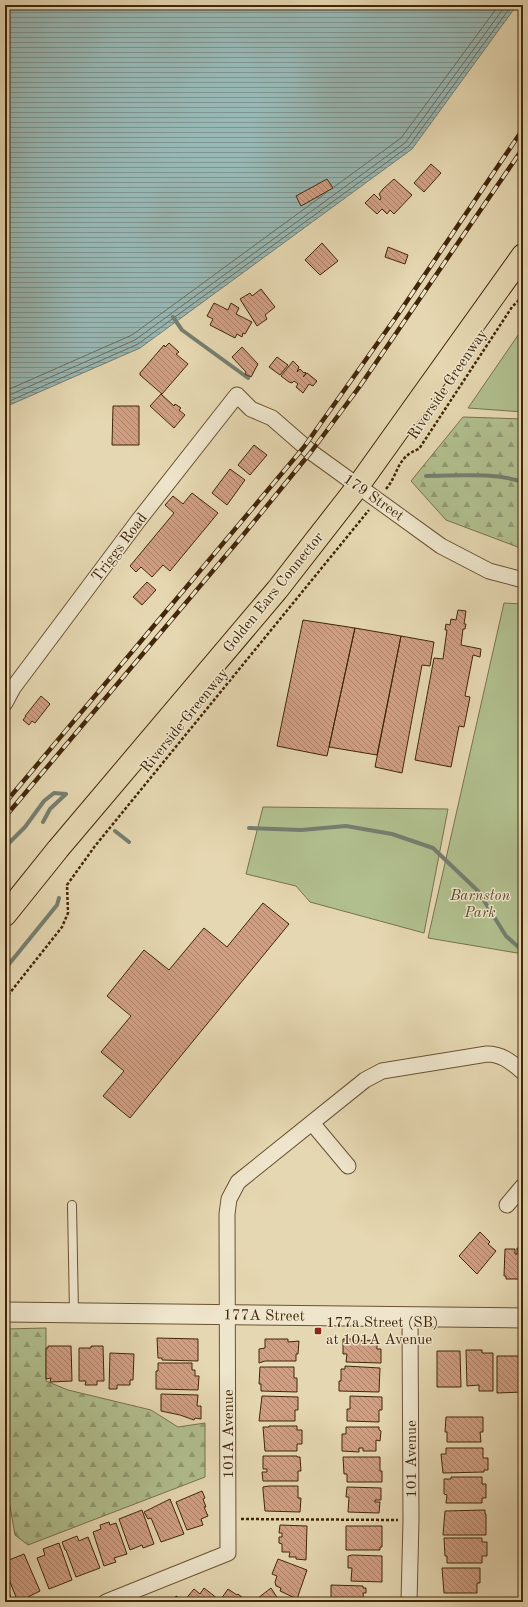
<svg xmlns="http://www.w3.org/2000/svg" width="528" height="1607" font-family="'Old Standard TT',serif">
  <style>
    .green { fill: #b1bf8e; stroke: #79724c }
    .forest { fill: url(#forest-firs); stroke: #79724c }
    .water { fill: url(#water-rules); stroke: #757e70 }
    .lines { fill: none; stroke-linecap: round; stroke-linejoin: round }
    .shore { stroke: #6c6f5f; stroke-width: 1 }
    .stream { stroke: #757e70; stroke-width: 4 }
    .building { fill: url(#building-back-hatch); stroke: #412609 }
    .service-casing { stroke: #6a5233; stroke-width: 10 }
    .minor-casing { stroke: #6a5233; stroke-width: 17 }
    .tertiary-casing { stroke: #6a5233; stroke-width: 21 }
    .primary-casing { stroke: #412609; stroke-width: 24 }
    .path { stroke: #412609; stroke-width: 2.5; stroke-dasharray: 3 2; stroke-linecap: butt }
    .service { stroke: #eee5cc; stroke-width: 8 }
    .minor { stroke: #eee5cc; stroke-width: 15 }
    .tertiary { stroke: #eee5cc; stroke-width: 19 }
    .primary { stroke: #e5d7b1; stroke-width: 22 }
    .rail-casing { stroke: #412609; stroke-width: 4.5 }
    .rail { stroke: #eee5cc; stroke-width: 3; stroke-dasharray: 9; stroke-linecap: butt }
    .poi-dot { fill: #8f2418; stroke: #eee5cc; stroke-width: 1.5 }
    .labels { text-anchor: middle; stroke-width: 3; stroke-linejoin: round; paint-order: stroke }
    .street-label { font-size: 15px; fill: #412609; stroke: #eee5cc }
    .park-label { font-size: 15px; font-style: italic; fill: #5d4c2a; stroke: #eee5cc }
    .poi-label { font-size: 15px; fill: #412609; stroke: #eee5cc; text-anchor: start }
  </style>
  <defs>
    <pattern id="forest-firs" width="22" height="20" patternUnits="userSpaceOnUse"><rect width="22" height="20" fill="#b1bf8e"/><path d="M5 1l3.5 6h-7zM16 11l3.5 6h-7z" fill="#929b72"/></pattern>
    <pattern id="water-rules" width="6" height="5" patternUnits="userSpaceOnUse"><rect width="6" height="5" fill="#98b8b5"/><path d="M0 2.5h6" fill="none" stroke="#7e9591"/></pattern>
    <pattern id="building-back-hatch" width="6" height="6" patternUnits="userSpaceOnUse"><rect width="6" height="6" fill="#d19e82"/><path d="M-1 5l2 2M0 0l6 6M5-1l2 2" fill="none" stroke="#ab8169"/></pattern>
  </defs>
  <rect width="100%" height="100%" fill="#e5d7b1"/>
  <filter id="stains"><feTurbulence type="fractalNoise" baseFrequency=".005" numOctaves="4"/><feColorMatrix values="0 0 0 0 .2 0 0 0 0 .09 0 0 0 0 .02 0 0 0 .5 -.17"/></filter>
  <radialGradient id="worn" r=".72"><stop offset=".6" stop-color="#630" stop-opacity="0"/><stop offset="1" stop-color="#630" stop-opacity=".3"/></radialGradient>
  <path class="green" d="M 523,328 L 523,412 L 468,408 Z
    M 504,603 L 523,604 L 523,954 L 428,938 Z
    M 263,807 L 448,809 L 424,933 L 310,902 L 296,886 L 246,874 Z"/>
  <path class="forest" d="M 463,417 L 523,419 L 523,549 L 446,520 L 411,481 Z
    M 46,1328 L 46,1381 L 68,1390 L 151,1410 L 178,1427 L 205,1423 L 205,1477 L 28,1545 L 15,1535 L 7,1489 L 5,1486 L 5,1329 Z"/>
  <path class="water" d="M 5,5 L 517,5 L 412,149 L 140,348 L 5,407 Z"/>
  <g class="lines">
    <path class="shore" d="M 334,187 L 401,138 L 499,5
      M 5,391 L 132,335 L 326,193
      M 5,397 L 135,340 L 405,143 L 506,5
      M 5,403 L 138,344 L 409,146 L 512,5"/>
    <path class="stream" d="M 173,317 L 182,330 L 248,378
      M 426,476 C 457,476 493,472 523,482
      M 43,822 L 50,809 L 66,794
      M 249,828 L 301,830 L 346,826 L 392,834 L 433,848 L 478,891 L 506,936 L 523,951
      M 115,831 L 129,842
      M 5,847 L 25,827 L 44,801 L 54,793 L 66,794
      M 5,969 L 57,905 L 59,898"/>
  </g>
  <path class="building" d="M 431,164 L 441,173 L 424,192 L 414,183 Z
    M 327,179 L 333,188 L 301,206 L 296,196 Z
    M 394,179 L 412,195 L 394,214 L 390,210 L 387,214 L 382,209 L 377,214 L 365,203 L 374,194 L 380,200 L 381,198 L 379,194 L 383,189 Z
    M 322,243 L 338,261 L 320,275 L 305,260 Z
    M 388,247 L 408,255 L 405,264 L 385,257 Z
    M 261,289 L 275,307 L 265,315 L 267,319 L 257,326 L 240,299 L 250,293 L 252,296 Z
    M 214,303 L 228,310 L 231,303 L 239,308 L 236,314 L 252,322 L 245,334 L 243,333 L 242,337 L 237,334 L 235,338 L 210,325 L 213,319 L 207,316 Z
    M 169,343 L 179,352 L 176,354 L 188,364 L 162,394 L 140,375 L 140,373 L 164,345 L 165,347 Z
    M 242,347 L 258,364 L 251,377 L 245,374 L 246,372 L 232,357 Z
    M 277,357 L 288,365 L 280,375 L 269,367 Z
    M 293,361 L 299,367 L 297,372 L 300,369 L 304,373 L 305,372 L 306,373 L 303,377 L 307,373 L 317,381 L 313,386 L 309,384 L 303,393 L 296,387 L 298,384 L 294,381 L 292,383 L 289,382 L 281,376 Z
    M 161,394 L 174,406 L 175,404 L 181,408 L 179,410 L 185,415 L 174,428 L 150,406 Z
    M 113,406 L 139,406 L 139,445 L 112,445 Z
    M 254,445 L 267,455 L 250,475 L 238,465 Z
    M 230,469 L 245,480 L 227,505 L 212,493 Z
    M 192,493 L 218,513 L 170,571 L 163,565 L 152,577 L 141,567 L 136,572 L 130,566 L 174,513 L 165,505 L 173,496 L 183,504 Z
    M 147,582 L 156,590 L 142,605 L 133,597 Z
    M 458,610 L 466,611 L 464,624 L 466,624 L 465,629 L 463,629 L 461,645 L 481,649 L 480,657 L 473,655 L 465,696 L 470,697 L 464,727 L 459,726 L 451,767 L 415,760 L 434,658 L 443,659 L 447,630 L 445,630 L 446,624 L 450,625 L 451,619 L 456,620 Z
    M 303,620 L 355,628 L 327,756 L 277,746 Z
    M 355,628 L 401,636 L 377,755 L 329,747 Z
    M 401,636 L 434,642 L 430,666 L 422,665 L 402,773 L 375,767 Z
    M 41,696 L 50,704 L 35,723 L 32,721 L 29,725 L 23,720 L 26,716 L 25,716 Z
    M 263,903 L 289,924 L 130,1118 L 103,1096 L 124,1071 L 101,1052 L 131,1016 L 107,996 L 144,950 L 169,970 L 204,928 L 227,947 Z
    M 480,1232 L 490,1242 L 488,1244 L 496,1251 L 477,1274 L 459,1256 Z
    M 517,1248 L 523,1248 L 523,1279 L 506,1279 L 506,1276 L 504,1276 L 505,1249 L 515,1249 L 515,1254 L 517,1254 Z
    M 157,1338 L 198,1339 L 198,1361 L 162,1360 L 162,1358 L 158,1358 Z
    M 265,1339 L 288,1339 L 288,1342 L 299,1341 L 298,1354 L 296,1354 L 296,1361 L 265,1361 L 259,1363 L 259,1349 L 265,1348 Z
    M 343,1339 L 353,1339 L 353,1341 L 377,1340 L 377,1349 L 381,1349 L 381,1363 L 346,1362 L 347,1354 L 343,1354 Z
    M 48,1346 L 71,1346 L 72,1381 L 50,1382 L 51,1378 L 46,1379 L 46,1348 L 48,1348 Z
    M 91,1346 L 103,1346 L 104,1381 L 97,1381 L 97,1385 L 85,1385 L 86,1381 L 79,1381 L 79,1348 L 91,1348 Z
    M 466,1350 L 482,1350 L 482,1353 L 493,1353 L 493,1391 L 479,1391 L 479,1385 L 467,1386 Z
    M 437,1351 L 460,1351 L 461,1387 L 437,1387 Z
    M 110,1353 L 134,1354 L 133,1380 L 130,1380 L 130,1385 L 117,1385 L 117,1389 L 109,1389 Z
    M 497,1356 L 523,1356 L 523,1392 L 497,1393 Z
    M 158,1363 L 192,1363 L 192,1370 L 195,1370 L 195,1376 L 199,1376 L 198,1390 L 156,1389 L 156,1371 L 158,1371 Z
    M 345,1366 L 380,1368 L 379,1392 L 339,1391 L 339,1381 L 341,1381 L 341,1369 L 345,1369 Z
    M 260,1367 L 294,1367 L 294,1378 L 297,1378 L 297,1392 L 261,1391 L 261,1384 L 259,1384 Z
    M 161,1394 L 198,1395 L 197,1406 L 201,1406 L 201,1419 L 195,1418 L 194,1420 L 180,1415 L 161,1411 Z
    M 262,1396 L 298,1397 L 298,1410 L 295,1410 L 295,1421 L 259,1421 Z
    M 350,1396 L 382,1397 L 382,1410 L 379,1410 L 379,1422 L 347,1421 L 347,1409 L 350,1409 Z
    M 446,1417 L 483,1417 L 483,1432 L 480,1432 L 481,1442 L 447,1442 L 447,1432 L 445,1432 Z
    M 269,1426 L 297,1426 L 297,1430 L 302,1430 L 302,1444 L 297,1444 L 297,1451 L 265,1451 L 263,1427 L 269,1427 Z
    M 346,1427 L 379,1427 L 379,1430 L 381,1431 L 380,1441 L 376,1440 L 376,1451 L 363,1451 L 363,1448 L 359,1448 L 359,1452 L 342,1451 L 342,1434 L 346,1434 Z
    M 446,1448 L 483,1448 L 483,1458 L 488,1458 L 488,1470 L 484,1470 L 484,1472 L 443,1473 L 441,1454 L 446,1454 Z
    M 263,1456 L 297,1456 L 297,1457 L 300,1457 L 301,1471 L 298,1471 L 298,1481 L 263,1481 L 262,1472 L 267,1472 L 267,1469 L 263,1469 Z
    M 343,1457 L 380,1457 L 380,1471 L 382,1471 L 382,1482 L 347,1482 L 347,1474 L 344,1474 Z
    M 451,1477 L 482,1477 L 482,1484 L 486,1484 L 486,1498 L 482,1498 L 482,1503 L 446,1503 L 447,1495 L 444,1494 L 444,1479 L 451,1479 Z
    M 269,1486 L 298,1486 L 298,1498 L 301,1498 L 300,1512 L 265,1511 L 263,1490 L 263,1487 Z
    M 347,1487 L 381,1488 L 381,1500 L 375,1500 L 375,1502 L 380,1502 L 379,1513 L 348,1512 L 349,1497 L 346,1497 Z
    M 202,1491 L 205,1498 L 203,1499 L 206,1507 L 204,1507 L 208,1516 L 201,1519 L 203,1525 L 187,1530 L 176,1502 Z
    M 170,1499 L 184,1534 L 161,1542 L 151,1518 L 148,1519 L 144,1512 Z
    M 142,1510 L 154,1544 L 143,1548 L 142,1545 L 130,1550 L 119,1519 Z
    M 485,1510 L 485,1514 L 486,1514 L 486,1535 L 443,1535 L 445,1511 Z
    M 109,1522 L 110,1525 L 116,1523 L 127,1554 L 114,1558 L 116,1562 L 104,1566 L 93,1532 L 101,1529 L 100,1525 Z
    M 280,1525 L 307,1526 L 306,1560 L 296,1559 L 296,1557 L 289,1557 L 290,1552 L 282,1552 L 282,1544 L 279,1543 L 279,1537 L 282,1537 L 282,1533 L 279,1533 Z
    M 346,1526 L 382,1526 L 382,1547 L 380,1547 L 380,1550 L 346,1550 Z
    M 77,1536 L 79,1541 L 88,1537 L 100,1568 L 76,1577 L 66,1550 L 65,1550 L 62,1542 Z
    M 444,1538 L 482,1538 L 482,1542 L 487,1542 L 487,1556 L 482,1556 L 482,1563 L 447,1563 L 447,1556 L 445,1556 Z
    M 59,1543 L 72,1580 L 49,1589 L 37,1558 L 45,1555 L 43,1549 Z
    M 24,1554 L 40,1591 L 18,1602 L 10,1582 L 7,1566 L 10,1564 L 9,1560 Z
    M 352,1555 L 382,1556 L 382,1582 L 351,1581 L 352,1568 L 348,1568 L 348,1556 Z
    M 278,1559 L 307,1570 L 297,1599 L 280,1591 L 281,1588 L 276,1586 L 275,1582 L 277,1576 L 272,1574 Z
    M 442,1568 L 480,1568 L 480,1583 L 477,1583 L 477,1593 L 444,1593 Z
    M 5,1573 L 7,1574 L 11,1602 L 5,1602 Z
    M 331,1585 L 363,1586 L 363,1588 L 366,1588 L 366,1593 L 363,1593 L 364,1602 L 332,1602 L 332,1598 L 331,1598 Z
    M 204,1588 L 218,1599 L 216,1602 L 172,1602 L 176,1596 L 184,1601 L 194,1589 L 200,1594 Z
    M 271,1588 L 280,1602 L 259,1602 L 258,1598 Z
    M 228,1589 L 237,1595 L 238,1594 L 248,1602 L 219,1602 Z
    M 445,1599 L 484,1599 L 484,1602 L 445,1602 Z"/>
  <g class="lines">
    <g class="service-casing">
      <path id="service" d="M 72,1205 L 74,1313"/>
    </g>
    <g class="minor-casing">
      <path id="minor" d="M 5,703 L 13,688 L 138,521 L 237,395 L 251,409 L 272,418 L 311,452 L 441,546 L 489,571 L 523,580
        M 312,1123 L 348,1166
        M 507,1205 L 523,1186
        M 106,1602 L 228,1553 L 227,1214 L 229,1199 L 238,1182 L 365,1080 L 382,1071 L 487,1054 C 502,1054 511,1062 523,1072
        M 409,1602 L 411,1520 L 410,1317"/>
    </g>
    <g class="tertiary-casing">
      <path id="tertiary" d="M 5,1312 L 523,1318"/>
    </g>
    <g class="primary-casing">
      <path id="primary" d="M 5,915 L 58,849 L 277,590 L 358,486 L 523,255"/>
    </g>
    <path class="path" d="M 386,489 C 399,474 396,457 419,449 L 512,307 L 523,296
      M 5,999 L 62,927 L 68,913 L 67,885 L 95,846 L 369,510
      M 241,1519 L 398,1520"/>
    <use href="#service" class="service"/>
    <use href="#minor" class="minor"/>
    <use href="#tertiary" class="tertiary"/>
    <use href="#primary" class="primary"/>
    <g class="rail-casing">
      <path id="rail" d="M 5,803 L 304,447 L 401,310 L 523,129
        M 5,817 L 244,534 L 311,452 L 360,386 L 523,148"/>
    </g>
    <use href="#rail" class="rail"/>
  </g>
  <rect class="poi-dot" x="314" y="1327" width="8" height="8" rx="2"/>
  <g class="labels">
    <g class="street-label">
      <text transform="translate(447 384) rotate(-56)" y="5">Riverside Greenway</text>
      <text transform="translate(374 497) rotate(35)" y="5">179 Street</text>
      <text transform="translate(119 547) rotate(-53)" y="5">Triggs Road</text>
      <text transform="translate(273 592) rotate(-51)" y="5">Golden Ears Connector</text>
      <text transform="translate(184 720) rotate(-51)" y="5">Riverside Greenway</text>
      <text transform="translate(264 1315) rotate(1)" y="5">177A Street</text>
      <text transform="translate(228 1434) rotate(-90)" y="5">101A Avenue</text>
      <text transform="translate(411 1459) rotate(-90)" y="5">101 Avenue</text>
    </g>
    <g class="park-label">
      <text x="480" y="900">Barnston<tspan x="480" dy="17">Park</tspan></text>
    </g>
    <g class="poi-label">
      <text x="326" y="1327">177a Street (SB)<tspan x="326" dy="17">at 101A Avenue</tspan></text>
    </g>
  </g>
  <rect width="528" height="1607" fill="none" stroke="#e5d7b1" stroke-width="20"/>
  <rect x="6" y="6" width="516" height="1595" fill="none" stroke="#412609" stroke-width="2"/>
  <rect x="10" y="10" width="508" height="1587" fill="none" stroke="#412609"/>
  <rect width="100%" height="100%" filter="url(#stains)"/>
  <rect width="100%" height="100%" fill="url(#worn)"/>
</svg>
